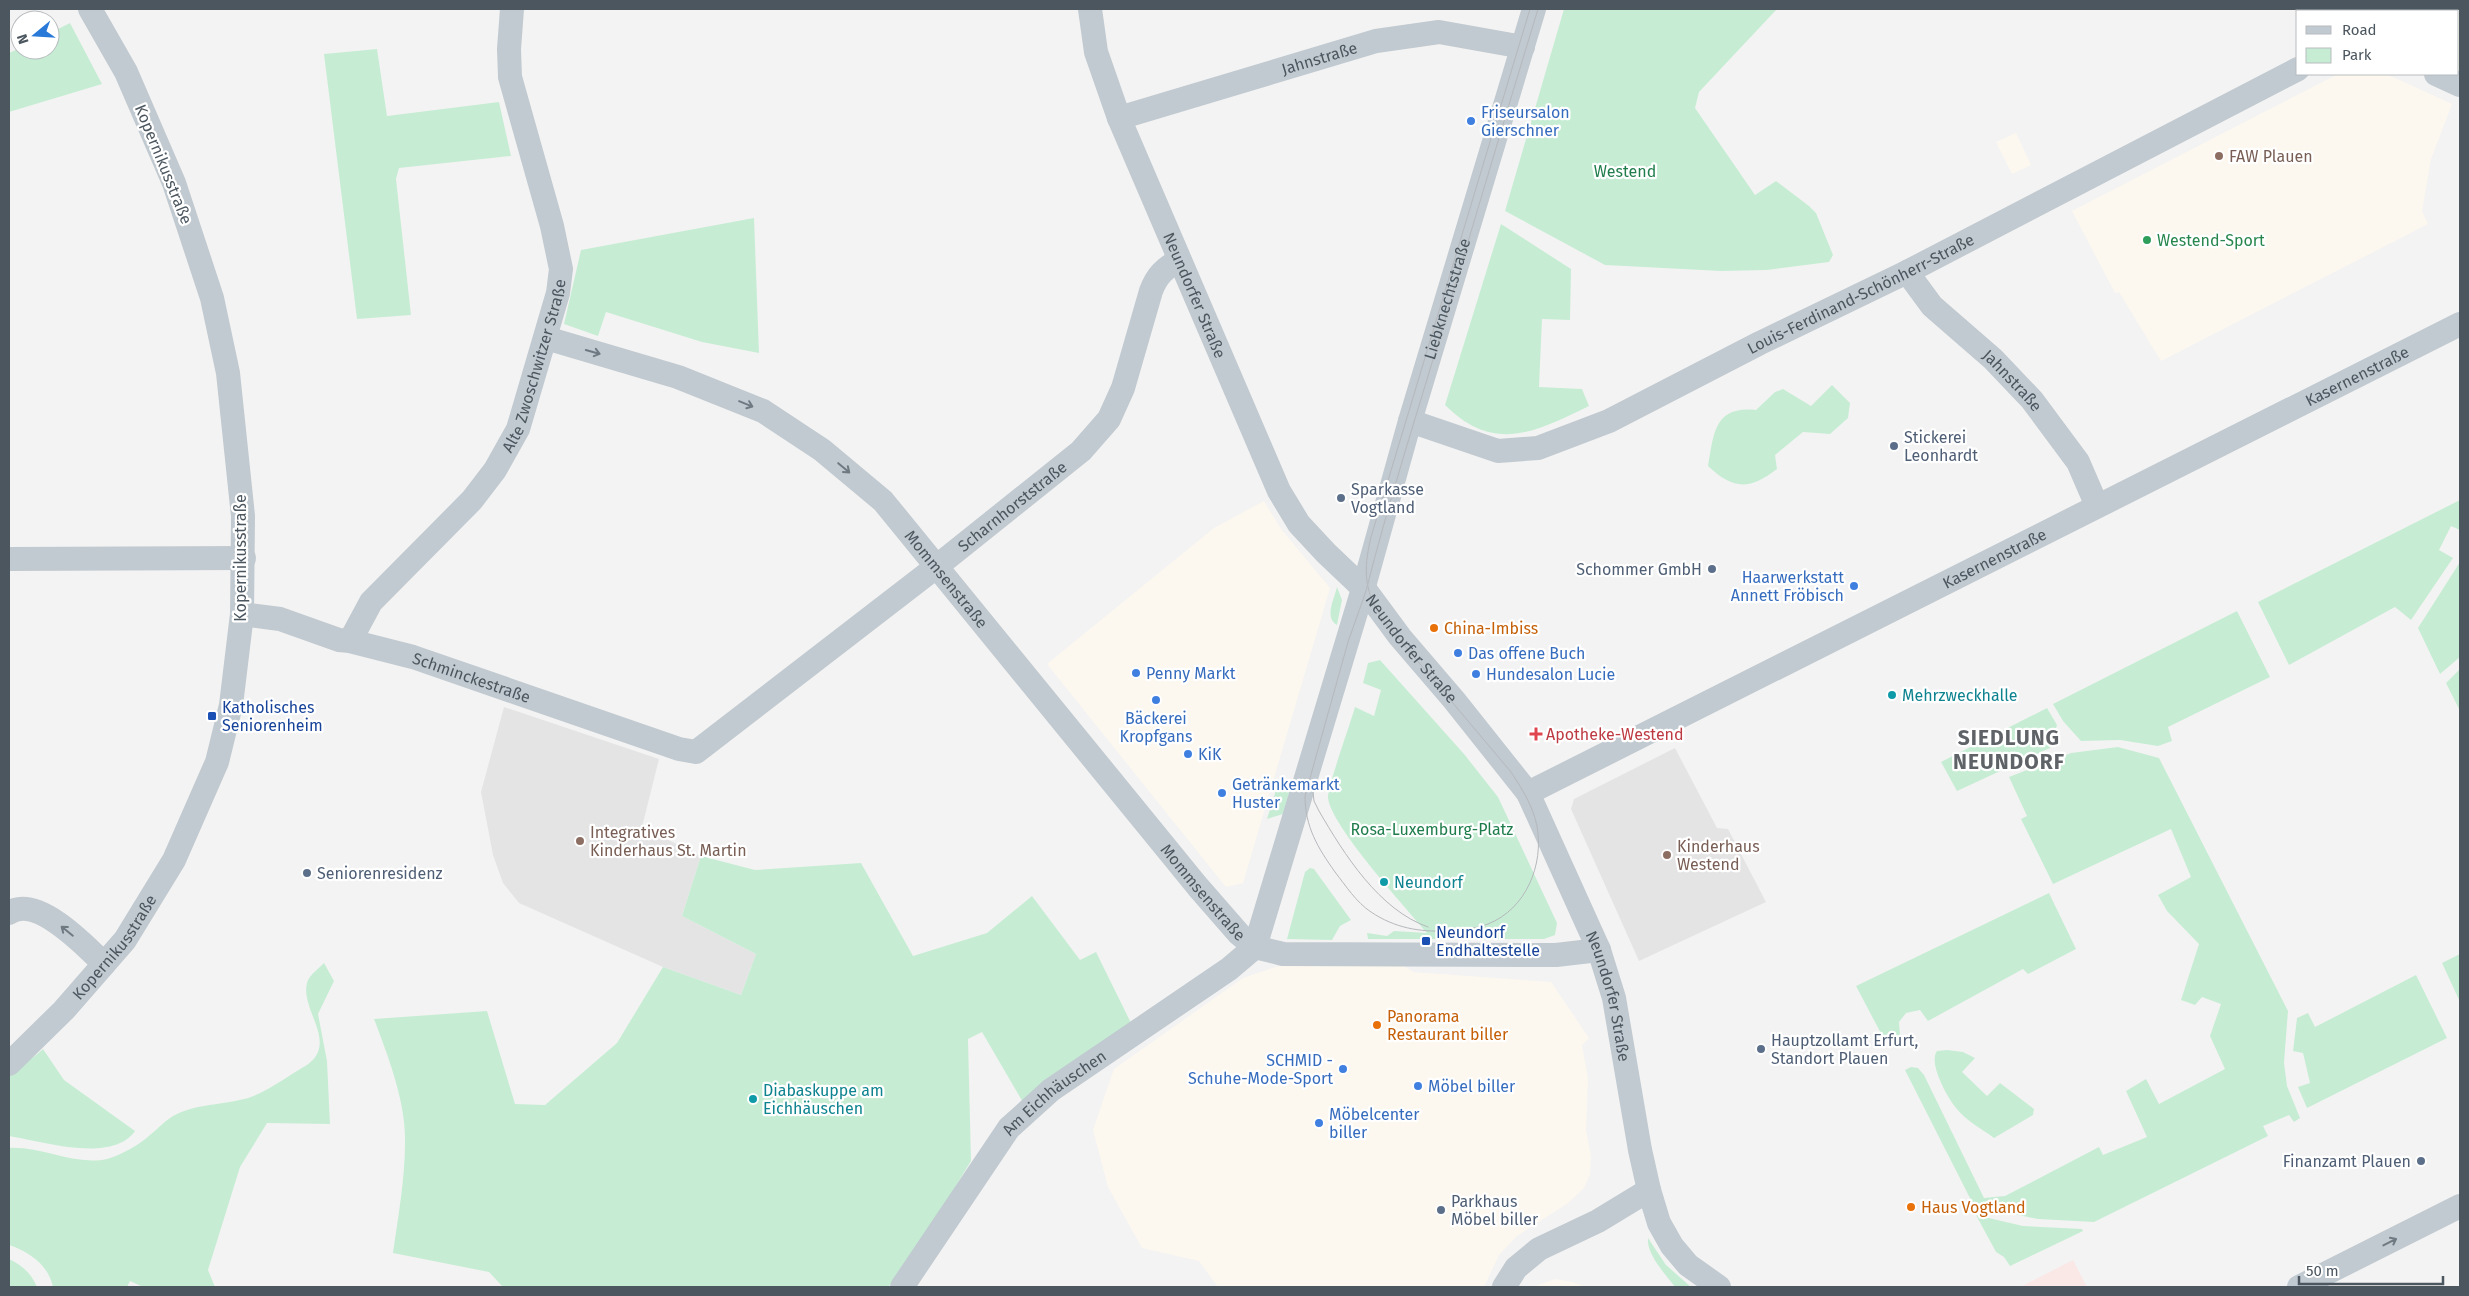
<svg xmlns="http://www.w3.org/2000/svg" width="2469" height="1296" font-family="'Fira Sans',sans-serif">
  <style>
    .commercial { fill: #fcf8ef }
    .education { fill: #e5e4e4 }
    .medical { fill: #fae8e7 }
    .green { fill: #c6edd4 }
    .lines { fill: none; stroke-linecap: round; stroke-linejoin: round }
    .minor { stroke: #c1cad0; stroke-width: 24 }
    .tram { stroke: #b5b8bc; stroke-width: 1 }
    .oneway { stroke: #6e7981 }
    .shop-dot { fill: #3f7fe0; stroke: #fff; stroke-width: 2 }
    .education-dot { fill: #8d6e63; stroke: #fff; stroke-width: 2 }
    .leisure-dot { fill: #2e9e5b; stroke: #fff; stroke-width: 2 }
    .service-dot { fill: #5c6f8a; stroke: #fff; stroke-width: 2 }
    .food-dot { fill: #e8710a; stroke: #fff; stroke-width: 2 }
    .culture-dot { fill: #0f9aa8; stroke: #fff; stroke-width: 2 }
    .transit-dot { fill: #1a4fb4; stroke: #fff; stroke-width: 2 }
    .health-dot { fill: #e0444e; stroke: #fff; stroke-width: 2 }
    .labels { text-anchor: middle; stroke-width: 4.5; stroke-linejoin: round; paint-order: stroke }
    .street-label { font-size: 16px; fill: #4b565f; stroke: #fff }
    .shop-label { font-size: 16px; fill: #366cbe; stroke: #fff; text-anchor: start }
    .education-label { font-size: 16px; fill: #785e54; stroke: #fff; text-anchor: start }
    .park-label { font-size: 16px; fill: #1f7d4c; stroke: #fff }
    .leisure-label { font-size: 16px; fill: #27864d; stroke: #fff; text-anchor: start }
    .service-label { font-size: 16px; fill: #4e5e75; stroke: #fff; text-anchor: start }
    .food-label { font-size: 16px; fill: #c56008; stroke: #fff; text-anchor: start }
    .culture-label { font-size: 16px; fill: #0d838f; stroke: #fff; text-anchor: start }
    .transit-label { font-size: 16px; fill: #164399; stroke: #fff; text-anchor: start }
    .health-label { font-size: 16px; fill: #be3a42; stroke: #fff; text-anchor: start }
    .district-label { font-size: 21px; font-weight: bold; letter-spacing: 1px; fill: #5f6367; stroke: #fff }
  </style>
  <rect width="100%" height="100%" fill="#f4f3f3"/>
  <path class="commercial" d="M 2396,9 L 2460,9 L 2460,71 L 2458,70 L 2458,11 L 2395,11 Z
    M 2338,74 L 2386,74 L 2452,104 L 2431,159 L 2422,211 L 2428,224 L 2161,361 L 2119,292 L 2115,293 L 2072,211 Z
    M 2016,133 L 2031,165 L 2012,174 L 1996,142 Z
    M 1264,501 L 1281,529 L 1330,588 L 1243,883 L 1226,887 L 1047,664 L 1214,528 Z
    M 1282,965 L 1403,965 L 1413,972 L 1551,982 L 1589,1038 L 1582,1045 L 1588,1078 L 1586,1130 L 1591,1156 L 1590,1174 L 1584,1188 L 1568,1203 L 1517,1236 L 1499,1255 L 1484,1287 L 1218,1287 L 1199,1261 L 1142,1248 L 1108,1187 L 1093,1130 L 1114,1069 L 1243,978 Z
    M 1555,1279 L 1572,1282 L 1587,1287 L 1533,1287 Z"/>
  <path class="education" d="M 504,707 L 659,759 L 642,827 L 701,856 L 682,916 L 756,954 L 741,995 L 663,967 L 519,903 L 503,883 L 493,855 L 481,792 Z
    M 1675,748 L 1717,828 L 1728,829 L 1766,902 L 1639,961 L 1571,809 L 1574,799 Z"/>
  <path class="medical" d="M 2073,1260 L 2087,1287 L 2020,1287 Z"/>
  <path class="green" d="M 1564,9 L 1777,9 L 1699,92 L 1695,108 L 1755,195 L 1776,181 L 1809,206 L 1816,213 L 1833,255 L 1829,262 L 1767,270 L 1721,271 L 1605,265 L 1505,211 Z
    M 70,23 L 102,84 L 9,112 L 9,53 L 20,48 L 20,50 L 50,50 L 50,33 Z
    M 377,49 L 387,116 L 499,102 L 511,156 L 399,168 L 396,179 L 411,315 L 357,319 L 324,54 Z
    M 754,218 L 759,353 L 702,342 L 606,312 L 598,336 L 564,324 L 581,250 Z
    M 1501,224 L 1571,269 L 1570,320 L 1542,319 L 1539,387 L 1582,389 L 1589,406 C 1536,432 1494,454 1445,405 Z
    M 1832,385 L 1850,403 L 1848,418 L 1830,434 L 1803,432 L 1775,455 L 1777,469 C 1750,490 1733,490 1708,466 C 1714,433 1714,406 1756,410 L 1775,392 L 1783,389 L 1811,406 Z
    M 2460,500 L 2460,530 L 2451,526 L 2439,550 L 2453,558 L 2411,620 L 2395,607 L 2289,665 L 2258,602 Z
    M 2460,562 L 2460,657 L 2440,674 L 2418,628 Z
    M 1337,587 L 1342,600 L 1337,625 C 1324,617 1334,600 1337,587 Z
    M 2237,611 L 2270,677 L 2168,727 L 2172,741 L 2158,746 L 2120,740 L 2081,741 L 2063,721 L 2053,704 Z
    M 1380,660 L 1464,754 L 1498,797 L 1557,923 L 1555,935 L 1544,939 L 1368,939 L 1367,933 L 1387,936 L 1394,931 L 1427,933 C 1406,908 1331,826 1328,798 C 1327,788 1351,722 1355,707 L 1374,716 L 1381,690 L 1363,683 L 1368,663 Z
    M 2460,669 L 2460,711 L 2446,683 Z
    M 2047,708 L 2057,725 L 2050,748 L 1957,791 L 1941,762 Z
    M 2118,747 L 2159,758 L 2288,1011 L 2284,1063 L 2287,1086 L 2300,1118 L 2294,1122 L 2289,1115 L 2263,1126 L 2268,1136 L 2094,1222 L 2038,1219 L 1974,1206 L 1905,1070 L 1911,1067 L 1918,1068 L 1924,1075 L 1984,1198 L 2005,1196 L 2099,1147 L 2103,1155 L 2147,1137 L 2126,1091 L 2146,1079 L 2159,1104 L 2225,1069 L 2210,1036 L 2221,1004 L 2202,997 L 2195,1005 L 2181,1000 L 2199,944 L 2167,911 L 2158,895 L 2191,877 L 2171,829 L 2053,884 L 2021,819 L 2027,816 L 2009,777 L 2071,753 Z
    M 1291,786 L 1283,814 L 1267,819 L 1276,790 Z
    M 701,856 L 755,870 L 861,863 L 913,956 L 987,933 L 1032,896 L 1080,960 L 1096,952 L 1132,1025 L 1024,1104 L 982,1032 L 968,1039 L 971,1161 L 905,1269 L 888,1287 L 503,1287 L 489,1272 L 393,1253 C 398,1217 405,1180 405,1142 C 406,1102 388,1056 374,1019 L 487,1011 L 515,1104 L 545,1105 L 617,1043 L 663,967 L 741,995 L 756,954 L 682,916 Z
    M 1310,868 L 1314,869 L 1351,920 L 1340,926 L 1332,940 L 1287,939 L 1305,872 Z
    M 2049,893 L 2076,949 L 2028,974 L 2023,969 L 1928,1021 L 1920,1010 L 1906,1013 L 1899,1022 L 1900,1035 L 1885,1041 L 1856,986 Z
    M 2460,954 L 2460,1002 L 2442,963 Z
    M 324,963 L 334,981 L 318,1014 L 327,1061 L 330,1124 L 267,1123 L 240,1167 L 208,1270 L 215,1287 L 143,1287 L 130,1281 L 127,1287 L 53,1287 C 48,1264 29,1252 9,1245 L 9,1148 C 42,1146 74,1166 107,1159 C 121,1155 139,1145 150,1135 C 159,1128 166,1119 177,1114 C 200,1103 227,1105 251,1097 C 270,1090 289,1075 307,1065 C 340,1042 297,1007 308,980 C 311,974 319,968 324,963 Z
    M 2416,975 L 2447,1038 L 2307,1108 L 2298,1087 L 2310,1083 L 2303,1053 L 2293,1051 L 2297,1018 L 2308,1013 L 2315,1027 Z
    M 43,1049 L 64,1080 L 135,1131 C 112,1164 41,1141 9,1136 L 9,1074 C 20,1063 31,1061 43,1049 Z
    M 1947,1050 L 1963,1052 L 1975,1058 L 1962,1072 L 1987,1096 L 2000,1083 L 2034,1109 L 2033,1115 L 1994,1138 C 1982,1129 1965,1120 1956,1108 C 1947,1097 1928,1063 1937,1051 Z
    M 1976,1215 L 2023,1226 L 2082,1229 L 2083,1231 L 2010,1266 L 2004,1257 L 1996,1252 Z
    M 1648,1238 L 1666,1265 L 1691,1287 L 1675,1287 C 1666,1275 1646,1254 1648,1238 Z
    M 9,1259 C 22,1265 31,1273 37,1287 L 9,1287 Z"/>
  <g class="lines">
    <g class="minor">
      <path id="s1" d="M 1090,9 L 1096,52 L 1119,118 L 1279,491 L 1299,524 L 1326,553 L 1366,591 L 1400,637 L 1454,700 L 1528,793 L 1599,950 L 1614,998 L 1640,1150 L 1649,1190 L 1659,1223 L 1672,1246 L 1688,1265 L 1719,1287"/>
      <path d="M 2436,74 L 2460,85"/>
      <path id="s2" d="M 1119,118 L 1376,41 L 1439,32 L 1523,47"/>
      <path id="s3" d="M 1907,272 L 1932,306 L 1993,359 L 2032,400 L 2078,462 L 2097,506"/>
      <path id="s4" d="M 546,338 L 678,377 L 763,411 L 822,450 L 883,501 L 1198,887 L 1239,934 L 1255,947 L 1283,954 L 1556,955 L 1599,950"/>
      <path id="s5" d="M 1410,421 L 1498,451 L 1538,448 L 1609,421 L 1760,343 L 1907,272 L 2298,69"/>
      <path d="M 9,559 L 244,558"/>
      <path id="s6" d="M 242,614 L 280,619 L 339,640 L 350,641 L 413,657 L 679,749 L 696,752 L 936,567 L 1081,451 L 1109,419 L 1123,388 L 1151,291 C 1157,275 1165,268 1179,260"/>
      <path id="s7" d="M 350,641 L 371,602 L 472,500 L 495,470 L 518,429 L 558,293 L 561,269 L 552,226 L 510,77 L 509,49 L 512,9"/>
      <path id="s8" d="M 1528,793 L 2460,324"/>
      <path d="M 9,913 C 36,894 85,945 104,964"/>
      <path id="s9" d="M 1255,947 L 1366,579 L 1410,421 L 1534,9"/>
      <path id="s10" d="M 9,1064 L 64,1010 L 125,940 L 174,860 L 217,762 L 231,705 L 242,614 L 243,516 L 228,373 L 212,298 L 174,183 L 126,72 L 90,9"/>
      <path id="s11" d="M 902,1287 L 1009,1128 L 1051,1090 L 1229,969 L 1255,947"/>
      <path d="M 1504,1287 L 1516,1268 L 1539,1249 L 1598,1221 L 1649,1190"/>
      <path d="M 2299,1287 L 2460,1206"/>
    </g>
    <path class="tram" d="M 1530,9 L 1371,537 C 1363,571 1364,591 1383,620 L 1511,772 C 1522,789 1533,806 1537,826 C 1544,865 1526,909 1488,924 C 1475,929 1460,930 1447,931 C 1419,932 1395,928 1371,912 C 1356,902 1346,886 1335,872 C 1318,848 1305,827 1305,796 L 1348,642 L 1366,591 C 1387,508 1413,426 1438,343 C 1471,232 1504,120 1538,9
      M 1312,783 L 1314,801 L 1319,811 C 1344,854 1379,910 1428,927"/>
  </g>
  <defs><path id="oneway-shaft" d="M-6 0H5M1.5-3L5.5 0L1.5 3" fill="none" stroke-width="1.6" stroke-linecap="round" stroke-linejoin="round" transform="scale(1.25)"/></defs>
  <g class="oneway">
    <use href="#oneway-shaft" transform="translate(593 352) rotate(16)"/>
    <use href="#oneway-shaft" transform="translate(746 404) rotate(22)"/>
    <use href="#oneway-shaft" transform="translate(844 468) rotate(40)"/>
    <use href="#oneway-shaft" transform="translate(67 931) rotate(-141)"/>
    <use href="#oneway-shaft" transform="translate(2390 1242) rotate(-27)"/>
  </g>
  <g class="shop-dot">
    <circle cx="1471" cy="121" r="5"/>
    <circle cx="1854" cy="586" r="5"/>
    <circle cx="1458" cy="653" r="5"/>
    <circle cx="1136" cy="673" r="5"/>
    <circle cx="1476" cy="674" r="5"/>
    <circle cx="1156" cy="700" r="5"/>
    <circle cx="1188" cy="754" r="5"/>
    <circle cx="1222" cy="793" r="5"/>
    <circle cx="1343" cy="1069" r="5"/>
    <circle cx="1418" cy="1086" r="5"/>
    <circle cx="1319" cy="1123" r="5"/>
  </g>
  <g class="education-dot">
    <circle cx="2219" cy="156" r="5"/>
    <circle cx="580" cy="841" r="5"/>
    <circle cx="1667" cy="855" r="5"/>
  </g>
  <circle class="leisure-dot" cx="2147" cy="240" r="5"/>
  <g class="service-dot">
    <circle cx="1894" cy="446" r="5"/>
    <circle cx="1341" cy="498" r="5"/>
    <circle cx="1712" cy="569" r="5"/>
    <circle cx="307" cy="873" r="5"/>
    <circle cx="1761" cy="1049" r="5"/>
    <circle cx="2421" cy="1161" r="5"/>
    <circle cx="1441" cy="1210" r="5"/>
  </g>
  <g class="food-dot">
    <circle cx="1434" cy="628" r="5"/>
    <circle cx="1377" cy="1025" r="5"/>
    <circle cx="1911" cy="1207" r="5"/>
  </g>
  <g class="culture-dot">
    <circle cx="1892" cy="695" r="5"/>
    <circle cx="1384" cy="882" r="5"/>
    <circle cx="753" cy="1099" r="5"/>
  </g>
  <g class="transit-dot">
    <rect x="207" y="711" width="10" height="10" rx="2.5"/>
    <rect x="1421" y="936" width="10" height="10" rx="2.5"/>
  </g>
  <path class="health-dot" d="M1533.5 726.5h5v5h5v5h-5v5h-5v-5h-5v-5h5z"/>
  <g class="labels">
    <g class="street-label">
      <text dy="6" stroke="none"><textPath href="#s2" startOffset="209">Jahnstraße</textPath></text>
      <text transform="translate(164 164) rotate(68)" y="6">Kopernikusstraße</text>
      <text dy="6" stroke="none"><textPath href="#s5" startOffset="491">Louis-Ferdinand-Schönherr-Straße</textPath></text>
      <text dy="6" stroke="none"><textPath href="#s1" startOffset="306">Neundorfer Straße</textPath></text>
      <text dy="6" stroke="none"><textPath href="#s9" startOffset="676">Liebknechtstraße</textPath></text>
      <text dy="6" stroke="none"><textPath href="#s7" startOffset="338">Alte Zwoschwitzer Straße</textPath></text>
      <text dy="6" stroke="none"><textPath href="#s8" startOffset="928">Kasernenstraße</textPath></text>
      <text dy="6" stroke="none"><textPath href="#s3" startOffset="152">Jahnstraße</textPath></text>
      <text dy="6" stroke="none"><textPath href="#s6" startOffset="876">Scharnhorststraße</textPath></text>
      <text transform="translate(240 558) rotate(-90)" y="6">Kopernikusstraße</text>
      <text dy="6" stroke="none"><textPath href="#s8" startOffset="522">Kasernenstraße</textPath></text>
      <text dy="6" stroke="none"><textPath href="#s4" startOffset="480">Mommsenstraße</textPath></text>
      <text dy="6" stroke="none"><textPath href="#s1" startOffset="726">Neundorfer Straße</textPath></text>
      <text dy="6" stroke="none"><textPath href="#s6" startOffset="239">Schminckestraße</textPath></text>
      <text dy="6" stroke="none"><textPath href="#s4" startOffset="885">Mommsenstraße</textPath></text>
      <text dy="6" stroke="none"><textPath href="#s10" startOffset="158">Kopernikusstraße</textPath></text>
      <text dy="6" stroke="none"><textPath href="#s1" startOffset="1131">Neundorfer Straße</textPath></text>
      <text dy="6" stroke="none"><textPath href="#s11" startOffset="249">Am Eichhäuschen</textPath></text>
    </g>
    <g class="shop-label">
      <text x="1481" y="118">Friseursalon<tspan x="1481" dy="18">Gierschner</tspan></text>
      <text x="1844" y="583" text-anchor="end">Haarwerkstatt<tspan x="1844" dy="18">Annett Fröbisch</tspan></text>
      <text x="1468" y="659">Das offene Buch</text>
      <text x="1146" y="679">Penny Markt</text>
      <text x="1486" y="680">Hundesalon Lucie</text>
      <text x="1156" y="724" text-anchor="middle">Bäckerei<tspan x="1156" dy="18">Kropfgans</tspan></text>
      <text x="1198" y="760">KiK</text>
      <text x="1232" y="790">Getränkemarkt<tspan x="1232" dy="18">Huster</tspan></text>
      <text x="1333" y="1066" text-anchor="end">SCHMID -<tspan x="1333" dy="18">Schuhe-Mode-Sport</tspan></text>
      <text x="1428" y="1092">Möbel biller</text>
      <text x="1329" y="1120">Möbelcenter<tspan x="1329" dy="18">biller</tspan></text>
    </g>
    <g class="education-label">
      <text x="2229" y="162">FAW Plauen</text>
      <text x="590" y="838">Integratives<tspan x="590" dy="18">Kinderhaus St. Martin</tspan></text>
      <text x="1677" y="852">Kinderhaus<tspan x="1677" dy="18">Westend</tspan></text>
    </g>
    <g class="park-label">
      <text x="1625" y="177">Westend</text>
      <text x="1432" y="835">Rosa-Luxemburg-Platz</text>
    </g>
    <g class="leisure-label">
      <text x="2157" y="246">Westend-Sport</text>
    </g>
    <g class="service-label">
      <text x="1904" y="443">Stickerei<tspan x="1904" dy="18">Leonhardt</tspan></text>
      <text x="1351" y="495">Sparkasse<tspan x="1351" dy="18">Vogtland</tspan></text>
      <text x="1702" y="575" text-anchor="end">Schommer GmbH</text>
      <text x="317" y="879">Seniorenresidenz</text>
      <text x="1771" y="1046">Hauptzollamt Erfurt,<tspan x="1771" dy="18">Standort Plauen</tspan></text>
      <text x="2411" y="1167" text-anchor="end">Finanzamt Plauen</text>
      <text x="1451" y="1207">Parkhaus<tspan x="1451" dy="18">Möbel biller</tspan></text>
    </g>
    <g class="food-label">
      <text x="1444" y="634">China-Imbiss</text>
      <text x="1387" y="1022">Panorama<tspan x="1387" dy="18">Restaurant biller</tspan></text>
      <text x="1921" y="1213">Haus Vogtland</text>
    </g>
    <g class="culture-label">
      <text x="1902" y="701">Mehrzweckhalle</text>
      <text x="1394" y="888">Neundorf</text>
      <text x="763" y="1096">Diabaskuppe am<tspan x="763" dy="18">Eichhäuschen</tspan></text>
    </g>
    <g class="transit-label">
      <text x="222" y="713">Katholisches<tspan x="222" dy="18">Seniorenheim</tspan></text>
      <text x="1436" y="938">Neundorf<tspan x="1436" dy="18">Endhaltestelle</tspan></text>
    </g>
    <g class="health-label">
      <text x="1546" y="740">Apotheke-Westend</text>
    </g>
    <g class="district-label">
      <text x="2009" y="745">SIEDLUNG<tspan x="2009" dy="24">NEUNDORF</tspan></text>
    </g>
  </g>
  <rect width="2469" height="1296" fill="none" stroke="#4b565f" stroke-width="20"/>
  <rect x="2296" y="10" width="162" height="65" fill="#ffffff" stroke="#b7bbbf"/>
  <rect x="2306" y="26" width="25" height="8" fill="#c1cad0" stroke="#b7bbbf"/>
  <text x="2342" y="35" font-size="15" fill="#4b565f">Road</text>
  <rect x="2306" y="48" width="25" height="15" fill="#c6edd4" stroke="#b7bbbf"/>
  <text x="2342" y="60" font-size="15" fill="#4b565f">Park</text>
  <g transform="translate(35 35) rotate(252)"><circle r="24" fill="#ffffff" stroke="#b7bbbf"/>
  <path d="M0-4L9 19L0 12L-9 19Z" fill="#2979d8"/>
  <text y="-8" font-size="14" font-weight="bold" text-anchor="middle" fill="#4b565f">N</text>
  </g>
  <path d="M2299 1276v8h144v-8" fill="none" stroke="#4b565f" stroke-width="2.5"/>
  <text x="2306" y="1276" font-size="15" fill="#4b565f" stroke="#ffffff" stroke-width="4" paint-order="stroke">50 m</text>
</svg>
